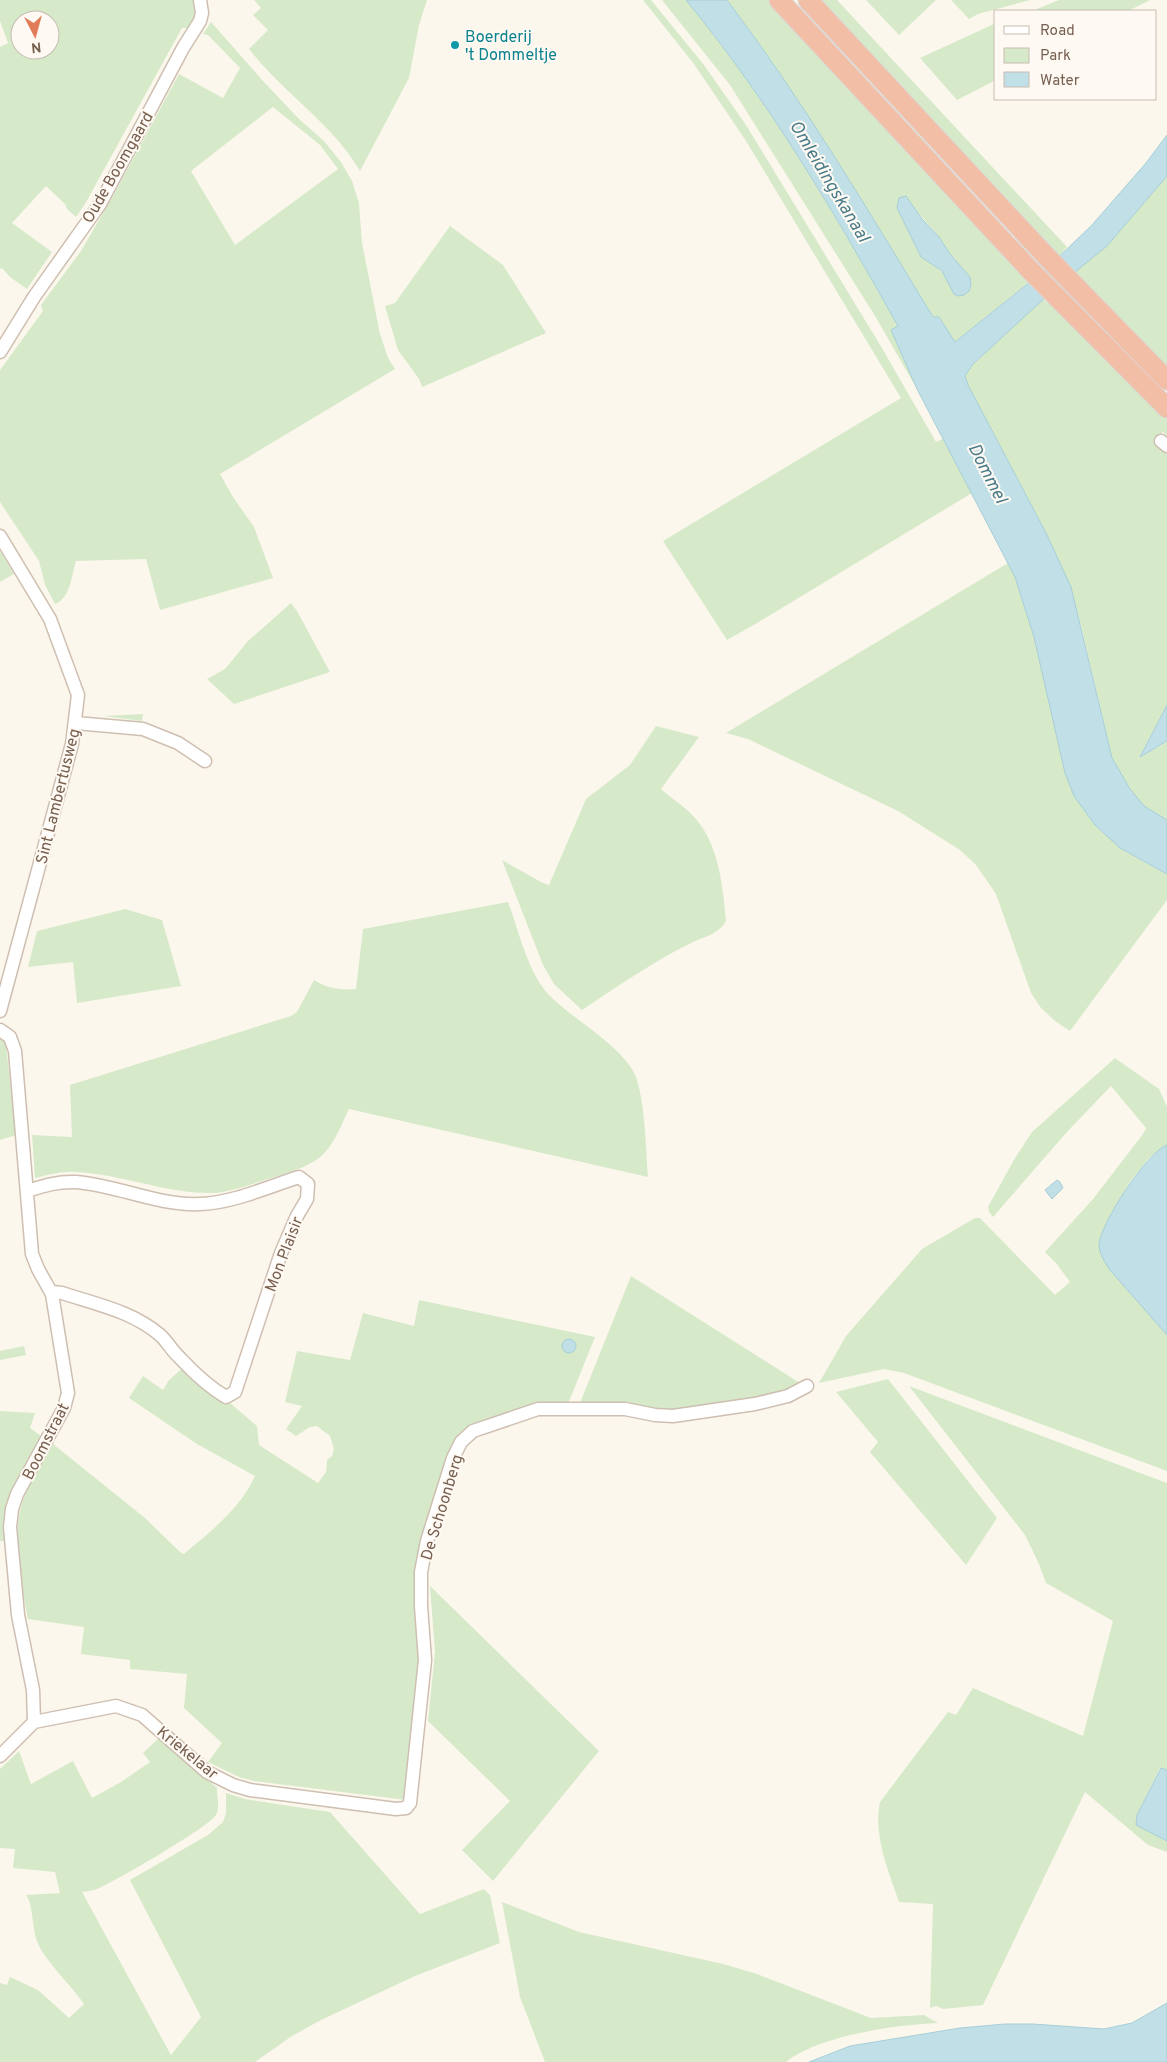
<svg xmlns="http://www.w3.org/2000/svg" width="1167" height="2062" font-family="Overpass,sans-serif">
  <style>
    .green { fill: #d6eaca; fill-rule: evenodd }
    .water { fill: #c0dfe6; stroke: #a7ced7 }
    .lines { fill: none; stroke-linecap: round; stroke-linejoin: round }
    .minor-casing { stroke: #cebfb1; stroke-width: 15 }
    .highway-casing { stroke: #dcd5d1; stroke-width: 21 }
    .minor { stroke: #fff; stroke-width: 12 }
    .highway { stroke: #f3bea6; stroke-width: 19 }
    .culture-dot { fill: #0f9aa8; stroke: #fefaf3; stroke-width: 2 }
    .labels { text-anchor: middle; stroke-width: 4; stroke-linejoin: round; paint-order: stroke }
    .culture-label { font-size: 16px; fill: #0d838f; stroke: #fefaf3; text-anchor: start }
    .street-label { font-size: 16px; fill: #775f4f; stroke: #fefaf3 }
    .water-label { font-size: 18px; font-style: italic; fill: #497b89; stroke: #fefaf3 }
  </style>
  <rect width="100%" height="100%" fill="#fcf7ec"/>
  <path class="green" d="M 0,0 L 197,0 L 195,19 L 190,28 L 182,28 L 85,204 L 76,217 L 67,209 L 65,204 L 46,186 L 12,223 L 52,252 L 27,289 L 10,277 L 2,268 L 0,269 L 0,47 L 8,43 L 0,21 ZM 20,20 L 50,20 L 50,50 L 20,50 Z
    M 254,0 L 427,0 L 419,25 L 409,78 L 360,171 C 332,123 283,93 249,49 L 268,30 L 253,15 L 261,8 Z
    M 643,0 L 651,0 L 704,65 L 746,125 L 882,348 L 936,442 L 945,438 L 972,493 L 757,623 L 727,640 L 663,541 L 901,398 L 746,141 L 694,64 Z
    M 662,0 L 686,0 C 769,101 834,213 898,326 L 892,331 L 917,389 L 875,316 L 730,85 Z
    M 727,0 L 769,0 L 1028,283 L 955,342 L 939,317 L 933,317 C 868,211 802,99 727,0 ZM 897,208 L 920,215 L 939,237 L 950,254 L 970,277 L 971,285 L 969,291 L 921,257 Z
    M 819,0 L 837,0 L 1067,247 L 1059,256 L 1046,243 Z
    M 866,0 L 936,0 L 899,35 Z
    M 951,0 L 1030,0 L 978,14 L 969,19 Z
    M 1059,0 L 1150,0 L 1128,11 L 1032,11 Z
    M 211,22 L 264,82 L 299,119 L 324,141 L 341,162 L 352,181 L 359,203 L 362,243 L 380,334 L 388,358 L 395,369 L 220,474 L 233,497 L 254,527 L 273,578 L 160,610 L 146,559 L 76,561 C 71,576 71,598 55,604 L 45,585 L 39,561 L 0,502 L 0,370 L 43,311 L 41,305 L 81,251 L 114,194 L 179,74 L 223,98 L 240,68 L 208,35 L 203,34 ZM 273,107 L 320,145 L 338,169 L 235,245 L 191,171 Z
    M 996,23 L 996,80 L 957,100 L 920,58 Z
    M 1167,176 L 1167,368 L 1074,272 L 1107,246 Z
    M 450,226 L 503,265 L 546,333 L 422,387 L 419,379 L 398,350 L 385,306 L 395,303 Z
    M 1043,299 L 1047,303 L 1049,300 L 1167,419 L 1167,436 L 1163,432 L 1156,438 L 1167,450 L 1167,705 L 1140,756 L 1162,745 L 1167,741 L 1167,820 L 1144,806 L 1130,789 L 1112,758 L 1080,621 L 1047,535 L 968,385 L 965,376 L 972,364 Z
    M 0,551 L 14,574 L 0,582 Z
    M 1008,563 L 1015,577 L 1034,637 L 1056,730 L 1120,848 L 1167,874 L 1167,900 L 1070,1031 L 1055,1021 L 1041,1008 L 1031,993 L 996,894 L 976,865 L 960,850 L 898,811 L 748,739 L 726,733 Z
    M 291,603 L 297,611 L 330,672 L 234,704 L 207,679 L 225,669 L 248,641 Z
    M 143,714 L 142,721 L 103,716 Z
    M 656,726 L 699,737 L 661,789 C 672,799 686,807 696,819 C 719,846 723,887 726,921 C 719,934 704,937 691,943 C 653,962 618,986 582,1010 L 554,984 L 543,965 L 502,860 L 541,882 L 549,885 L 586,799 L 630,765 Z
    M 508,902 C 519,931 528,974 550,996 C 575,1021 611,1038 632,1069 C 645,1089 646,1151 648,1177 L 349,1109 C 343,1121 338,1135 330,1146 C 317,1166 292,1171 271,1178 C 252,1184 232,1192 212,1193 C 168,1194 120,1174 76,1172 C 62,1171 48,1175 35,1178 L 32,1135 L 72,1137 L 70,1085 L 291,1016 L 297,1012 L 314,980 C 329,989 339,990 356,989 L 363,929 Z
    M 125,909 L 162,920 L 181,986 L 77,1003 L 73,962 L 28,967 L 37,931 Z
    M 0,1034 L 5,1037 L 16,1135 L 0,1140 Z
    M 1115,1058 L 1159,1089 L 1167,1107 L 1167,1145 L 1150,1157 L 1132,1179 L 1118,1202 L 1100,1239 L 1104,1261 L 1167,1335 L 1167,1471 L 904,1373 L 884,1369 L 819,1383 L 846,1336 L 922,1249 L 975,1218 L 980,1218 L 1055,1295 L 1070,1282 L 1056,1263 L 1045,1252 L 1093,1199 L 1143,1134 L 1146,1128 L 1111,1086 L 1066,1133 L 993,1217 L 989,1212 L 988,1207 L 1015,1158 L 1032,1132 Z
    M 631,1276 L 803,1385 L 787,1393 L 688,1411 L 628,1405 L 580,1403 Z
    M 419,1300 L 595,1337 L 568,1404 L 462,1440 L 428,1527 L 421,1636 L 406,1800 L 254,1781 L 239,1777 L 208,1762 L 222,1743 L 184,1708 L 187,1674 L 130,1669 L 130,1660 L 81,1654 L 84,1627 L 28,1619 C 21,1584 13,1545 20,1510 C 26,1486 41,1465 53,1444 L 145,1518 L 180,1552 L 184,1554 C 211,1531 240,1509 255,1476 L 197,1444 L 129,1398 L 143,1376 L 163,1390 L 169,1380 L 186,1365 L 257,1426 L 259,1445 L 318,1483 L 326,1472 L 327,1460 L 332,1456 L 334,1449 L 330,1436 L 317,1426 L 310,1427 L 296,1436 L 286,1429 L 302,1406 L 285,1402 L 297,1351 L 350,1360 L 363,1313 L 414,1326 Z
    M 24,1346 L 26,1355 L 0,1360 L 0,1351 Z
    M 888,1379 L 997,1518 L 966,1565 L 870,1452 L 878,1442 L 836,1392 Z
    M 909,1386 L 1167,1483 L 1167,1770 L 1160,1768 L 1137,1815 L 1136,1824 L 1167,1841 L 1167,1852 L 1148,1845 L 1085,1792 L 983,2005 L 943,2009 L 936,2006 L 930,2008 L 933,1904 L 899,1902 C 888,1870 873,1836 880,1802 L 948,1712 L 956,1715 L 973,1688 L 1083,1736 L 1113,1621 L 1046,1583 L 1039,1564 L 1025,1535 Z
    M 0,1411 L 35,1413 L 30,1428 L 44,1438 L 6,1541 L 0,1541 Z
    M 430,1586 L 599,1751 L 493,1881 L 462,1850 L 510,1801 L 428,1721 L 435,1652 Z
    M 160,1737 L 217,1788 C 217,1797 220,1808 216,1815 C 209,1827 114,1882 97,1889 C 92,1891 87,1891 82,1892 L 171,2055 L 201,2017 L 130,1880 L 208,1835 L 223,1822 L 226,1813 L 226,1793 L 245,1799 L 330,1812 L 420,1914 L 484,1889 L 490,1895 L 500,1943 L 415,1976 L 321,2020 L 292,2036 L 255,2062 L 0,2062 L 0,1983 L 7,1985 L 10,1977 L 38,1990 L 69,2018 L 84,2004 C 72,1986 43,1959 37,1941 C 32,1928 33,1903 26,1895 L 60,1893 L 55,1872 L 13,1868 L 15,1849 L 0,1848 L 0,1769 L 19,1751 L 31,1784 L 73,1761 L 92,1798 L 121,1782 L 150,1762 L 143,1753 Z
    M 502,1902 L 579,1932 L 723,1964 L 757,1974 L 871,2018 L 924,2015 L 938,2023 C 896,2025 820,2035 786,2062 L 545,2062 L 520,1997 Z"/>
  <path class="water" d="M 686,0 L 727,0 C 802,99 868,210 933,317 L 939,317 L 955,342 L 1045,270 L 1092,225 L 1146,163 L 1167,135 L 1167,176 L 1107,246 L 1059,285 L 973,364 L 965,376 L 968,385 L 1047,535 L 1071,587 L 1112,758 L 1130,789 L 1144,806 L 1167,820 L 1167,874 L 1120,848 L 1095,825 L 1074,796 L 1065,773 L 1034,637 L 1015,577 L 917,389 L 891,330 L 898,326 C 834,212 769,101 686,0 Z
    M 906,196 L 922,219 L 939,237 L 950,254 L 970,277 L 971,285 L 969,291 L 964,295 L 958,296 L 954,294 L 942,271 L 921,257 L 897,208 L 899,198 Z
    M 1167,705 L 1167,741 L 1140,757 Z
    M 1167,1145 L 1167,1335 L 1109,1269 C 1105,1262 1099,1253 1099,1245 C 1100,1224 1147,1152 1167,1145 Z
    M 1057,1180 L 1060,1182 L 1063,1188 L 1052,1199 L 1045,1190 Z
    M562 1346a7 7 0 1 1 14 0a7 7 0 1 1-14 0Z
    M 1161,1768 L 1167,1770 L 1167,1841 L 1136,1825 L 1137,1815 Z
    M 1167,2003 L 1167,2062 L 809,2062 L 850,2046 L 960,2028 L 1005,2024 L 1033,2024 L 1104,2029 L 1132,2023 Z"/>
  <g class="lines">
    <g class="minor-casing">
      <path id="minor" d="M 0,352 L 34,297 L 100,204 L 183,48 L 200,21 L 202,13 L 200,0
        M 1161,441 L 1167,446
        M 0,536 L 50,619 L 78,695 L 72,744 L 0,1011
        M 76,723 L 143,729 L 178,743 L 205,761
        M 0,1030 L 10,1037 L 15,1051 L 32,1254 L 38,1269 L 52,1294 L 68,1393 L 64,1408 L 17,1494 L 12,1509 L 10,1527 L 18,1615 L 33,1690 L 34,1722 L 0,1756
        M 27,1191 C 43,1186 58,1181 76,1182 C 117,1185 158,1206 200,1204 C 233,1203 267,1187 299,1177 L 308,1184 L 307,1199 L 297,1216 L 281,1253 L 235,1392 L 226,1397 C 209,1387 193,1372 180,1358 C 172,1351 167,1341 160,1335 C 132,1311 95,1304 62,1293 L 53,1292 L 52,1294
        M 34,1722 L 116,1706 L 142,1715 L 207,1772 L 233,1785 L 250,1790 L 396,1809 L 406,1808 L 410,1803 L 425,1660 L 421,1606 L 421,1572 L 427,1541 L 453,1458 L 461,1442 L 473,1431 L 538,1409 L 625,1409 L 655,1415 L 673,1416 L 755,1404 L 788,1396 L 807,1386"/>
    </g>
    <g class="highway-casing">
      <path id="highway" d="M 779,0 L 1030,270 L 1167,408
        M 808,0 L 1046,256 L 1167,380"/>
    </g>
    <use href="#minor" class="minor"/>
    <use href="#highway" class="highway"/>
  </g>
  <circle class="culture-dot" cx="455" cy="45" r="5"/>
  <g class="labels">
    <g class="culture-label">
      <text x="465" y="42">Boerderij<tspan x="465" dy="18">'t Dommeltje</tspan></text>
    </g>
    <g class="street-label">
      <text transform="translate(117 167) rotate(-60)" y="6">Oude Boomgaard</text>
      <text transform="translate(57 796) rotate(-76)" y="6">Sint Lambertusweg</text>
      <text transform="translate(283 1254) rotate(-69)" y="6">Mon Plaisir</text>
      <text transform="translate(45 1441) rotate(-63)" y="6">Boomstraat</text>
      <text transform="translate(441 1507) rotate(-73)" y="6">De Schoonberg</text>
      <text transform="translate(188 1752) rotate(39)" y="6">Kriekelaar</text>
    </g>
    <g class="water-label">
      <text transform="translate(830 181) rotate(59)" y="6">Omleidingskanaal</text>
      <text transform="translate(988 473) rotate(63)" y="6">Dommel</text>
    </g>
  </g>
  <rect x="994" y="10" width="162" height="90" fill="#fefaf3" stroke="#c8bcb1"/>
  <rect x="1004" y="26" width="25" height="8" fill="#ffffff" stroke="#c8bcb1"/>
  <text x="1040" y="35" font-size="15" fill="#775f4f">Road</text>
  <rect x="1004" y="48" width="25" height="15" fill="#d6eaca" stroke="#c8bcb1"/>
  <text x="1040" y="60" font-size="15" fill="#775f4f">Park</text>
  <rect x="1004" y="72" width="25" height="15" fill="#c0dfe6" stroke="#c8bcb1"/>
  <text x="1040" y="85" font-size="15" fill="#775f4f">Water</text>
  <g transform="translate(35 35) rotate(174)"><circle r="24" fill="#fefaf3" stroke="#c8bcb1"/>
  <path d="M0-4L9 19L0 12L-9 19Z" fill="#e07c57"/>
  <text y="-8" font-size="14" font-weight="bold" text-anchor="middle" fill="#775f4f">N</text>
  </g>
</svg>
